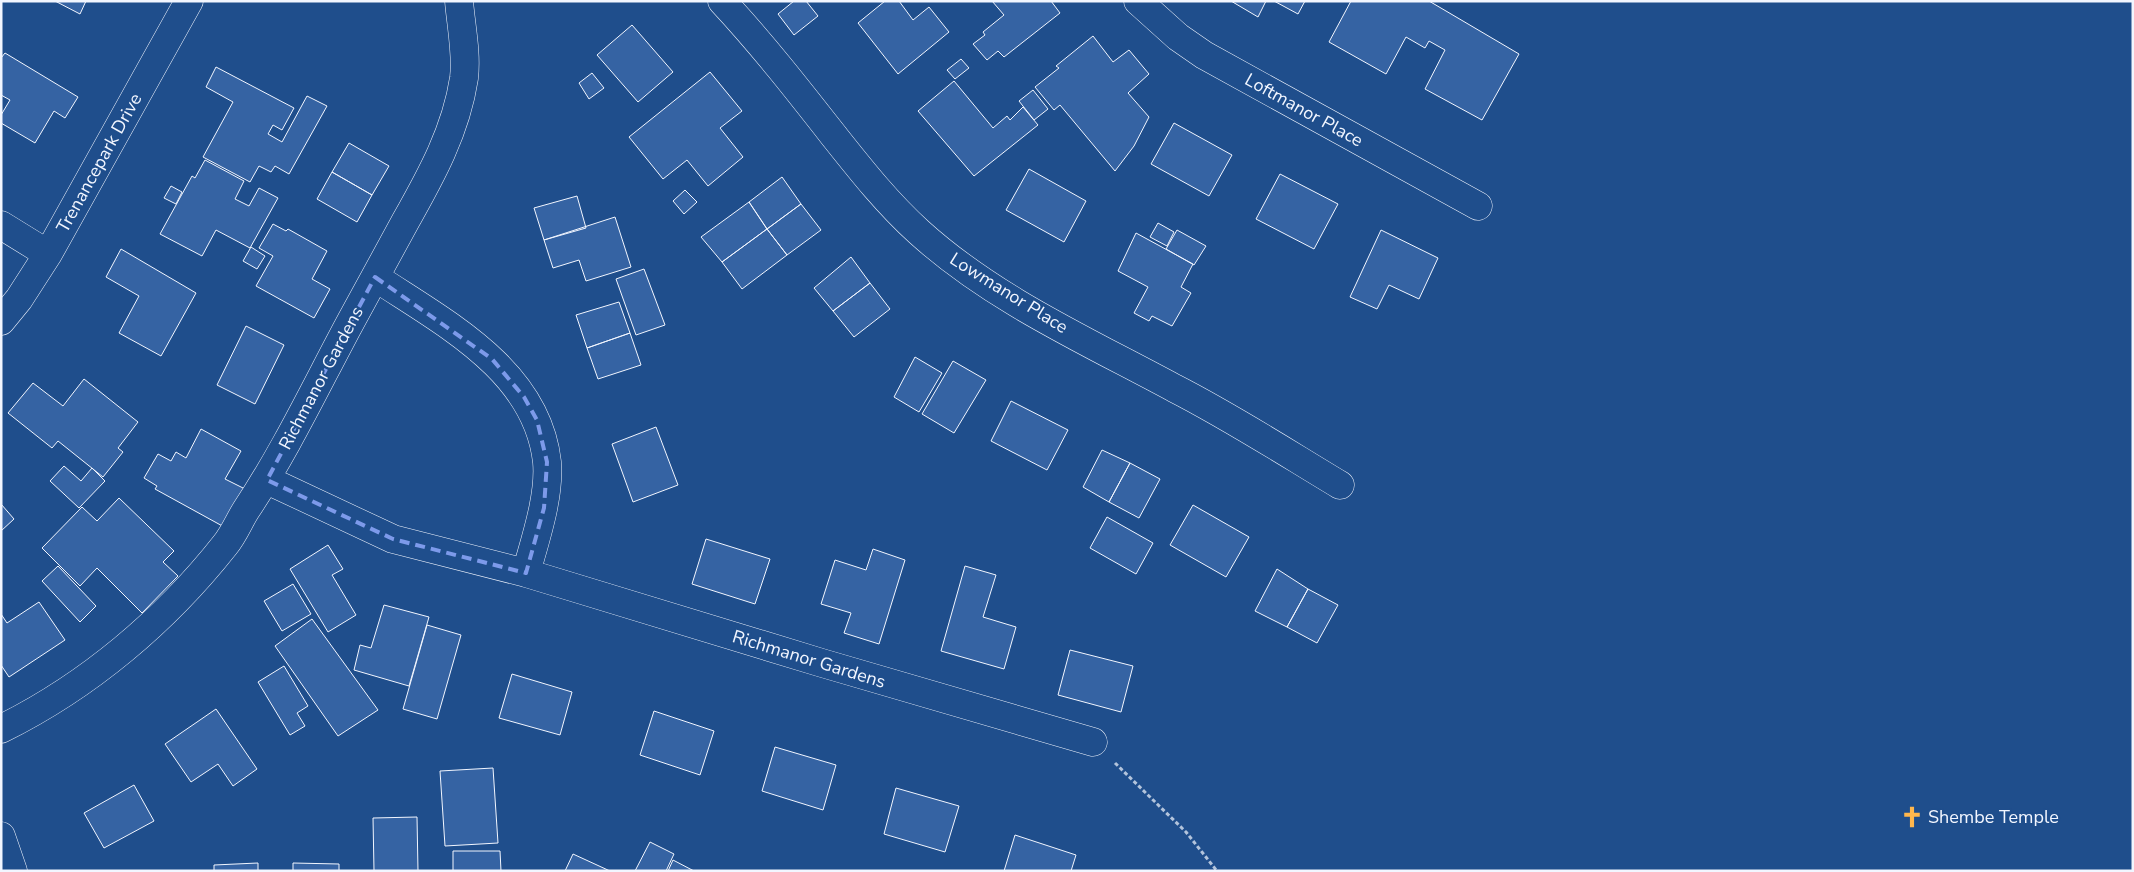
<svg xmlns="http://www.w3.org/2000/svg" width="2134" height="872" font-family="'Nunito Sans',sans-serif">
  <style>
    .building { fill: #3563a3; stroke: #f2f6ff }
    .lines { fill: none; stroke-linecap: round; stroke-linejoin: round }
    .minor-casing { stroke: #f2f6ff; stroke-width: 29 }
    .path { stroke: #b3c4dc; stroke-width: 3; stroke-dasharray: 4 2.5; stroke-linecap: butt }
    .minor { stroke: #1f4e8c; stroke-width: 28 }
    .marked { fill: none; stroke: #7d9aea; stroke-width: 4; stroke-dasharray: 10 6; stroke-linejoin: round }
    .labels { text-anchor: middle; stroke-width: 4; stroke-linejoin: round; paint-order: stroke }
    .street-label { font-size: 18px; fill: #f2f6ff; stroke: #1f4e8c }
    .poi-label { font-size: 18px; fill: #f2f6ff; stroke: #1f4e8c; text-anchor: start }
  </style>
  <rect width="100%" height="100%" fill="#1f4e8c"/>
  <path class="building" d="M 55,1 L 86,1 L 80,14 Z
    M 794,1 L 806,1 L 818,16 L 794,35 L 778,14 Z
    M 885,1 L 899,1 L 913,20 L 929,7 L 949,32 L 898,74 L 858,23 Z
    M 992,1 L 1051,1 L 1060,13 L 1004,57 L 998,51 L 987,60 L 973,44 L 985,35 L 983,32 L 1004,15 Z
    M 1231,1 L 1266,1 L 1258,17 Z
    M 1274,1 L 1305,1 L 1298,14 Z
    M 1351,1 L 1429,1 L 1519,54 L 1482,120 L 1425,89 L 1445,50 L 1429,41 L 1425,48 L 1406,37 L 1386,74 L 1329,42 Z
    M 632,25 L 673,72 L 638,102 L 597,55 Z
    M 1093,36 L 1113,62 L 1129,50 L 1149,74 L 1128,93 L 1149,117 L 1134,146 L 1115,171 L 1060,105 L 1054,110 L 1035,87 L 1059,68 L 1056,66 Z
    M 5,53 L 78,97 L 65,118 L 54,111 L 35,143 L 1,123 L 1,115 L 10,100 L 1,95 L 1,58 Z
    M 961,59 L 969,68 L 955,79 L 947,70 Z
    M 216,67 L 294,108 L 282,130 L 273,125 L 268,134 L 282,142 L 307,96 L 327,106 L 289,174 L 275,166 L 271,172 L 259,166 L 250,182 L 203,157 L 233,102 L 206,87 Z
    M 710,72 L 742,111 L 720,128 L 743,157 L 708,186 L 687,160 L 663,179 L 629,137 Z
    M 592,73 L 604,88 L 589,99 L 579,83 Z
    M 954,81 L 993,128 L 1007,116 L 1010,120 L 1023,107 L 1038,125 L 974,176 L 918,111 Z
    M 1033,90 L 1048,109 L 1034,120 L 1019,101 Z
    M 1174,123 L 1232,155 L 1209,196 L 1151,164 Z
    M 349,143 L 389,166 L 372,195 L 332,172 Z
    M 205,160 L 244,181 L 235,199 L 249,206 L 259,188 L 278,198 L 250,248 L 216,230 L 202,256 L 160,234 L 192,176 L 195,178 Z
    M 1029,169 L 1086,201 L 1064,242 L 1006,210 Z
    M 332,172 L 372,195 L 357,222 L 317,199 Z
    M 1280,174 L 1338,204 L 1314,249 L 1256,219 Z
    M 782,177 L 801,204 L 767,229 L 749,202 Z
    M 171,186 L 182,192 L 176,204 L 164,198 Z
    M 685,190 L 697,202 L 684,214 L 673,201 Z
    M 577,196 L 586,228 L 544,240 L 534,208 Z
    M 749,202 L 767,229 L 722,262 L 701,237 Z
    M 801,204 L 821,230 L 787,255 L 767,229 Z
    M 615,217 L 631,267 L 586,281 L 579,260 L 553,268 L 544,240 Z
    M 1158,223 L 1174,232 L 1167,246 L 1150,237 Z
    M 273,224 L 286,231 L 288,229 L 327,251 L 312,279 L 330,289 L 314,318 L 256,286 L 273,256 L 259,248 Z
    M 767,229 L 787,255 L 742,289 L 722,262 Z
    M 1177,230 L 1206,246 L 1194,265 L 1166,249 Z
    M 1381,230 L 1438,258 L 1419,299 L 1389,285 L 1377,309 L 1350,297 Z
    M 1136,233 L 1193,264 L 1181,287 L 1191,293 L 1172,326 L 1152,316 L 1149,321 L 1134,313 L 1148,287 L 1118,271 Z
    M 251,247 L 265,256 L 257,269 L 243,261 Z
    M 121,249 L 196,293 L 161,356 L 119,333 L 139,296 L 106,277 Z
    M 851,257 L 870,283 L 833,311 L 814,288 Z
    M 644,269 L 665,325 L 636,335 L 616,279 Z
    M 870,283 L 890,309 L 854,337 L 833,311 Z
    M 619,302 L 630,333 L 587,348 L 576,315 Z
    M 246,326 L 284,345 L 255,404 L 217,385 Z
    M 630,333 L 641,365 L 598,379 L 587,348 Z
    M 915,357 L 942,373 L 919,412 L 894,397 Z
    M 953,361 L 986,380 L 954,433 L 922,414 Z
    M 84,379 L 138,422 L 118,448 L 123,452 L 103,477 L 58,441 L 52,448 L 8,413 L 33,383 L 63,406 Z
    M 1011,401 L 1068,430 L 1047,470 L 991,441 Z
    M 656,427 L 678,485 L 633,502 L 612,444 Z
    M 201,429 L 241,451 L 225,479 L 247,490 L 226,528 L 155,489 L 157,486 L 144,478 L 158,454 L 171,461 L 176,452 L 186,458 Z
    M 1102,450 L 1130,463 L 1109,502 L 1083,487 Z
    M 1130,463 L 1160,479 L 1139,518 L 1109,502 Z
    M 64,466 L 81,481 L 92,468 L 105,481 L 79,508 L 50,481 Z
    M 119,498 L 174,551 L 163,562 L 178,576 L 142,613 L 97,568 L 80,586 L 42,548 L 82,507 L 97,521 Z
    M 1,504 L 14,519 L 1,531 Z
    M 1193,505 L 1249,537 L 1226,577 L 1170,545 Z
    M 1107,517 L 1153,543 L 1136,574 L 1090,548 Z
    M 706,539 L 770,559 L 755,604 L 692,584 Z
    M 328,545 L 343,569 L 332,575 L 356,615 L 328,632 L 290,569 Z
    M 873,549 L 905,560 L 879,644 L 844,633 L 851,613 L 821,604 L 835,560 L 866,570 Z
    M 58,566 L 96,606 L 80,622 L 42,581 Z
    M 965,566 L 996,575 L 983,617 L 1016,627 L 1004,669 L 941,651 Z
    M 1277,569 L 1308,589 L 1287,627 L 1255,611 Z
    M 293,584 L 311,614 L 282,631 L 264,601 Z
    M 1308,589 L 1338,605 L 1317,643 L 1287,627 Z
    M 39,602 L 65,640 L 9,677 L 1,665 L 1,614 L 7,623 Z
    M 384,605 L 429,617 L 409,686 L 354,670 L 360,645 L 371,648 Z
    M 312,619 L 378,710 L 338,736 L 275,646 Z
    M 427,625 L 461,635 L 437,719 L 403,709 Z
    M 1070,650 L 1133,666 L 1121,712 L 1058,695 Z
    M 284,666 L 308,706 L 297,713 L 305,726 L 290,735 L 258,682 Z
    M 512,674 L 572,692 L 560,735 L 499,718 Z
    M 216,709 L 257,769 L 233,786 L 218,764 L 191,782 L 165,744 Z
    M 654,711 L 714,731 L 700,775 L 640,755 Z
    M 775,747 L 836,765 L 823,810 L 762,791 Z
    M 493,768 L 498,843 L 445,846 L 440,771 Z
    M 134,785 L 154,821 L 104,848 L 84,813 Z
    M 896,788 L 959,806 L 945,852 L 884,834 Z
    M 417,817 L 418,871 L 374,871 L 373,818 Z
    M 1015,835 L 1076,855 L 1071,871 L 1004,871 Z
    M 650,842 L 674,854 L 666,871 L 635,871 Z
    M 453,851 L 500,851 L 501,871 L 453,871 Z
    M 573,854 L 610,871 L 565,871 Z
    M 673,860 L 694,871 L 668,871 Z
    M 258,863 L 258,871 L 214,871 L 214,865 Z
    M 293,863 L 339,864 L 339,871 L 293,871 Z"/>
  <g class="lines">
    <g class="minor-casing">
      <path id="minor" d="M 722,1 C 762,44 798,90 834,136 C 861,170 887,203 919,232 C 993,299 1087,341 1174,388 C 1231,417 1285,452 1340,485
        M 1138,1 L 1178,37 L 1204,55 L 1478,206
        M 1,225 L 48,254
        M 375,277 C 444,323 537,370 547,462 C 550,497 535,540 526,573
        M 1,321 L 19,299 L 48,254 L 189,1
        M 267,480 L 393,539 L 526,573 L 822,663 L 1093,742
        M 1,729 C 88,686 165,621 225,545 C 234,534 239,521 246,510 C 286,450 317,384 351,321 C 369,288 387,255 405,222 C 431,176 456,131 464,78 C 467,53 461,26 459,1
        M 1,836 L 13,871"/>
    </g>
    <path class="path" d="M 1115,763 L 1186,832 L 1217,871"/>
    <use href="#minor" class="minor"/>
  </g>
  <path class="marked" d="M 375,277 L 492,359 L 524,397 L 537,420 L 547,462 L 544,508 L 526,573 L 393,539 L 267,480 Z"/>
  <defs>
    <g id="church-bare" transform="scale(1.725)"><path d="M-1.2-6h2.4v3.5h3.3v2.4h-3.3V6h-2.4V-.1h-3.3v-2.4h3.3Z" fill="#ffb74d" stroke="#1f4e8c" stroke-width="2.5" paint-order="stroke"/></g>
  </defs>
  <g fill-rule="evenodd">
    <use href="#church-bare" x="1912" y="817"/>
  </g>
  <g class="labels">
    <g class="street-label">
      <text transform="translate(1304 110) rotate(29)" y="6">Loftmanor Place</text>
      <text transform="translate(99 163) rotate(-61)" y="6">Trenancepark Drive</text>
      <text transform="translate(1009 293) rotate(32)" y="6">Lowmanor Place</text>
      <text transform="translate(321 378) rotate(-62)" y="6">Richmanor Gardens</text>
      <text transform="translate(809 659) rotate(17)" y="6">Richmanor Gardens</text>
    </g>
    <g class="poi-label">
      <text x="1928" y="823">Shembe Temple</text>
    </g>
  </g>
  <rect width="2134" height="872" fill="none" stroke="#f2f6ff" stroke-width="5"/>
</svg>
